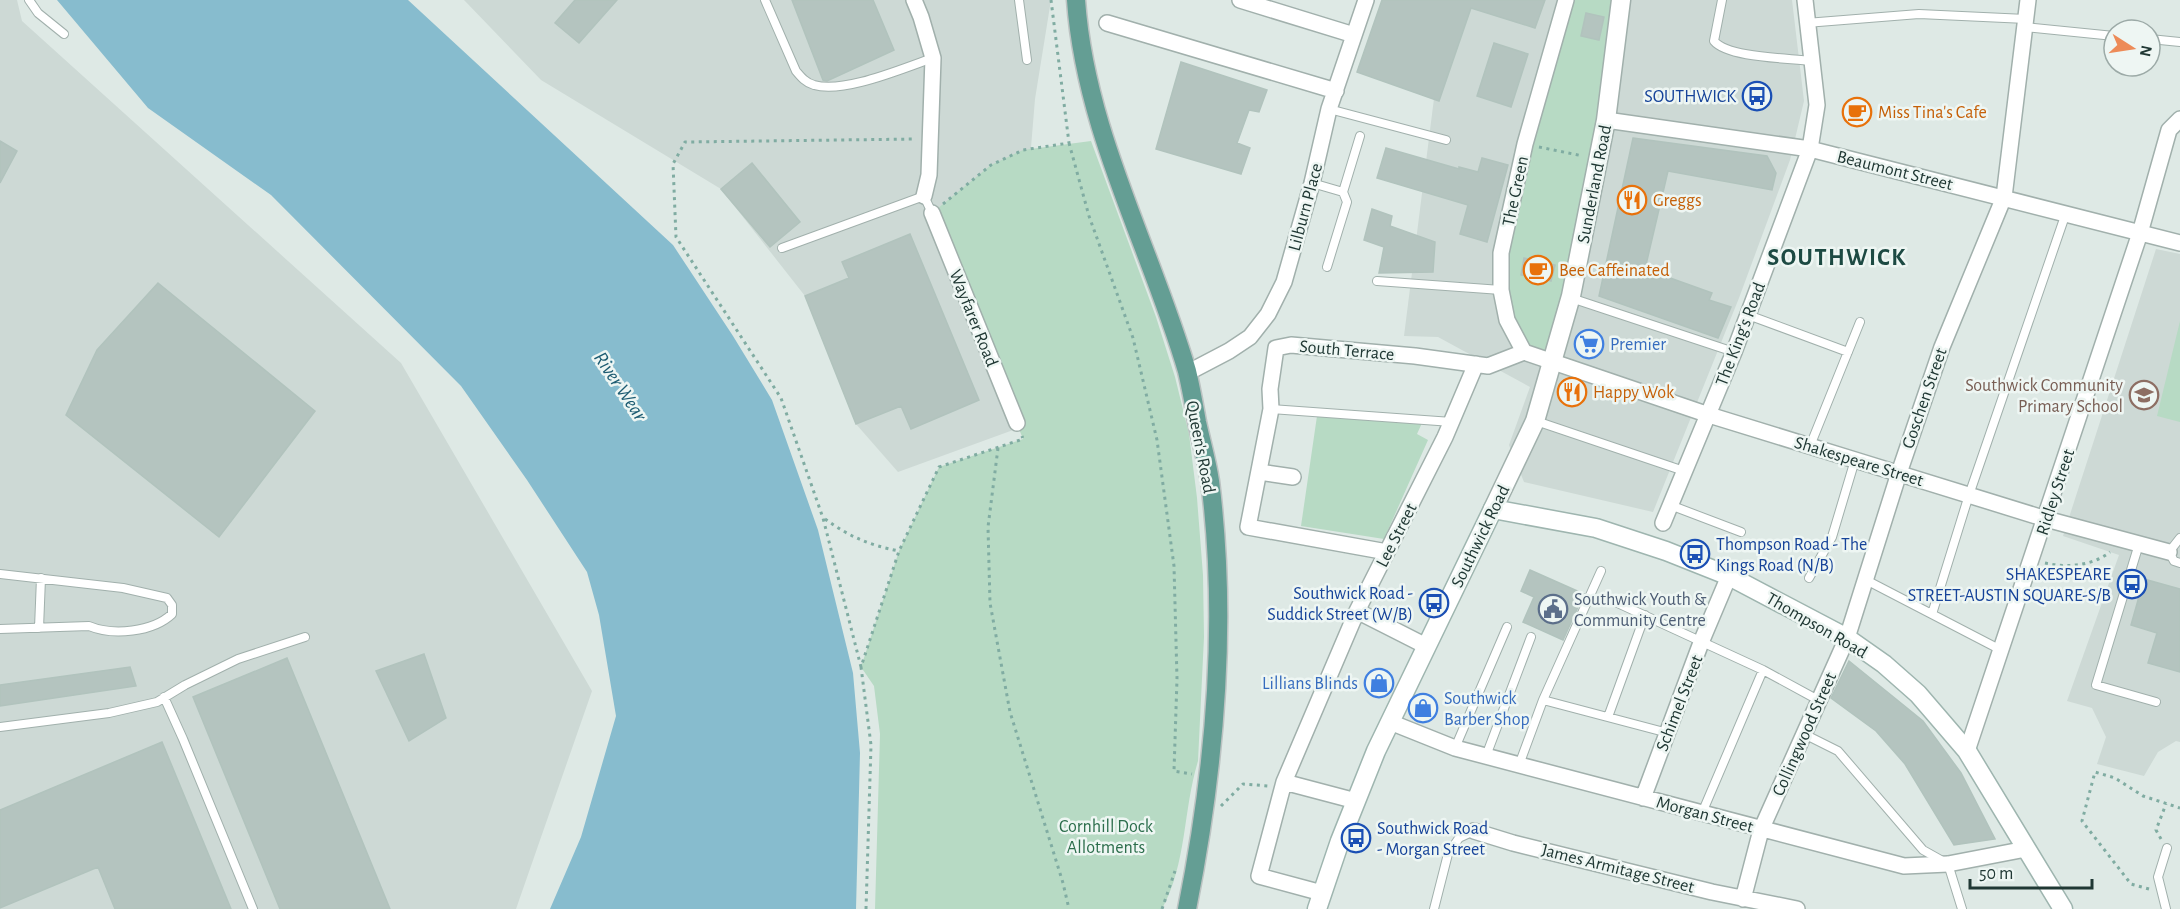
<svg xmlns="http://www.w3.org/2000/svg" width="2180" height="909" font-family="'Alegreya Sans',sans-serif">
  <style>
    .built { fill: #cdd9d5 }
    .green { fill: #b7dac4 }
    .water { fill: #87bcce }
    .building { fill: #b4c4bf; stroke: #b1c3bd; stroke-width: 1.5 }
    .lines { fill: none; stroke-linecap: round; stroke-linejoin: round }
    .service-casing { stroke: #a1b0ac; stroke-width: 10 }
    .minor-casing { stroke: #a1b0ac; stroke-width: 18 }
    .tertiary-casing { stroke: #a1b0ac; stroke-width: 21 }
    .secondary-casing { stroke: #9eb5af; stroke-width: 21 }
    .primary-casing { stroke: #bcc3c2; stroke-width: 21 }
    .path { stroke: #80aca2; stroke-width: 3; stroke-dasharray: 3 4.5; stroke-linecap: butt }
    .service { stroke: #fff; stroke-width: 8 }
    .minor { stroke: #fff; stroke-width: 15 }
    .tertiary { stroke: #fff; stroke-width: 18 }
    .secondary { stroke: #fff; stroke-width: 18 }
    .primary { stroke: #649e94; stroke-width: 18 }
    .labels { text-anchor: middle; stroke-width: 5; stroke-linejoin: round; paint-order: stroke }
    .transit-label { font-size: 18px; fill: #164399; stroke: #eef6f3; text-anchor: end }
    .food-label { font-size: 18px; fill: #c56008; stroke: #eef6f3; text-anchor: start }
    .street-label { font-size: 18px; fill: #203834; stroke: #eef6f3 }
    .shop-label { font-size: 18px; fill: #366cbe; stroke: #eef6f3; text-anchor: start }
    .education-label { font-size: 18px; fill: #785e54; stroke: #eef6f3; text-anchor: end }
    .service-label { font-size: 18px; fill: #4e5e75; stroke: #eef6f3; text-anchor: start }
    .park-label { font-size: 18px; fill: #2c6e4c; stroke: #eef6f3 }
    .water-label { font-size: 20px; font-style: italic; fill: #1d5c72; stroke: #eef6f3 }
    .district-label { font-size: 24px; font-weight: bold; letter-spacing: 1.5px; fill: #1d4a43; stroke: #eef6f3 }
  </style>
  <rect width="100%" height="100%" fill="#dee9e5"/>
  <path class="built" d="M 0,0 L 17,0 L 22,21 L 401,363 L 592,691 L 516,909 L 0,909 Z
    M 464,0 L 1051,0 L 1035,99 L 1024,232 L 1060,413 L 898,472 L 856,424 L 805,296 L 721,189 L 541,80 Z
    M 1457,0 L 1792,0 L 1804,101 L 1790,160 L 1739,298 L 1653,512 L 1524,482 L 1509,445 L 1530,387 L 1438,337 L 1404,336 L 1440,51 Z
    M 2156,249 L 2180,254 L 2180,742 L 2176,741 L 2158,752 L 2144,776 L 2097,764 L 2106,737 L 2092,708 L 2067,701 L 2119,555 L 2063,536 Z"/>
  <path class="green" d="M 1566,0 L 1621,0 L 1552,362 L 1524,352 L 1501,290 L 1501,253 Z
    M 1091,141 L 1156,317 L 1175,377 L 1189,434 L 1197,498 L 1203,575 L 1204,637 L 1198,761 C 1183,810 1187,863 1162,909 L 875,909 L 880,734 L 874,686 L 861,667 L 899,551 L 939,467 L 1023,439 L 932,213 L 991,165 L 1023,150 Z
    M 2180,321 L 2180,422 L 2157,416 Z
    M 1317,416 L 1422,423 L 1417,434 L 1428,440 L 1384,539 L 1301,526 Z"/>
  <path class="water" d="M 57,0 L 408,0 L 673,245 L 733,336 L 772,400 L 818,530 L 853,673 L 860,753 L 856,909 L 550,909 L 581,837 L 616,716 L 599,615 L 587,572 L 527,480 L 461,386 L 271,195 L 148,108 Z"/>
  <path class="building" d="M 575,0 L 617,0 L 579,43 L 555,23 Z
    M 792,0 L 873,0 L 894,50 L 827,81 L 823,80 Z
    M 1382,0 L 1545,0 L 1535,28 L 1471,8 L 1439,101 L 1357,72 Z
    M 1586,13 L 1604,17 L 1599,40 L 1581,36 Z
    M 1494,43 L 1528,54 L 1511,107 L 1477,96 Z
    M 1181,62 L 1267,90 L 1259,112 L 1249,110 L 1237,143 L 1250,148 L 1241,174 L 1156,149 Z
    M 1633,138 L 1767,156 L 1776,173 L 1772,190 L 1668,171 L 1645,269 L 1712,293 L 1709,300 L 1731,307 L 1718,338 L 1599,296 Z
    M 0,141 L 17,151 L 0,183 Z
    M 1386,148 L 1459,169 L 1459,167 L 1478,172 L 1482,158 L 1508,165 L 1487,242 L 1460,234 L 1468,205 L 1377,178 Z
    M 752,163 L 800,222 L 770,247 L 721,189 Z
    M 1372,209 L 1392,216 L 1390,226 L 1435,242 L 1433,272 L 1379,273 L 1384,247 L 1364,240 Z
    M 910,234 L 979,400 L 911,429 L 901,406 L 856,424 L 805,296 L 849,278 L 842,262 Z
    M 1524,258 L 1555,265 L 1551,281 L 1544,279 L 1543,284 L 1531,281 L 1532,277 L 1521,275 Z
    M 158,283 L 315,411 L 219,537 L 66,415 L 97,350 Z
    M 1530,570 L 1584,594 L 1563,640 L 1523,622 L 1534,597 L 1521,591 Z
    M 2144,579 L 2180,589 L 2180,672 L 2148,663 L 2157,633 L 2131,625 Z
    M 424,654 L 446,718 L 409,741 L 376,671 Z
    M 287,658 L 390,909 L 280,909 L 193,697 Z
    M 1849,661 L 1923,721 L 1961,773 L 1995,839 L 1954,845 L 1905,764 L 1876,731 L 1831,698 Z
    M 130,667 L 136,686 L 0,706 L 0,685 Z
    M 162,742 L 231,909 L 115,909 L 98,867 L 0,908 L 0,810 Z"/>
  <g class="lines">
    <g class="service-casing">
      <path id="service" d="M 29,0 L 38,13 L 64,34
        M 765,0 L 796,71 C 801,77 806,83 814,85 C 844,94 903,68 933,58
        M 1019,0 L 1027,60
        M 1722,0 L 1714,41 C 1728,58 1789,58 1811,61
        M 1806,23 L 1919,14 L 2026,19
        M 2025,27 L 2114,36
        M 2150,39 L 2180,42
        M 1329,109 L 1446,140
        M 1312,183 L 1343,192
        M 782,248 L 924,196 L 932,213
        M 1327,267 L 1347,202 L 1343,192 L 1360,136
        M 1377,281 L 1501,290
        M 1571,298 L 1734,352
        M 1748,315 L 1848,352
        M 1271,409 L 1452,422
        M 1536,421 L 1684,471
        M 1810,446 L 1860,322
        M 1670,505 L 1741,532
        M 2180,538 L 2169,552 L 2174,561 L 2180,563
        M 2139,544 L 2096,685 L 2156,702
        M 0,574 L 123,588 L 167,598 L 172,605 L 172,614 C 153,632 113,636 89,626 L 0,629
        M 1809,578 L 1832,537 L 1855,460
        M 1866,580 L 2001,650
        M 1611,600 L 1763,670 L 1820,701
        M 1932,614 L 1969,495 L 2066,213
        M 39,628 L 41,578
        M 164,697 L 183,739 L 253,909
        M 1543,700 L 1668,733
        M 1608,717 L 1645,615
        M 0,727 L 109,713 L 157,702 L 185,685 L 238,659 L 305,637
        M 1804,734 L 1838,751 L 1923,850 L 1948,864 L 1962,909
        M 1455,748 L 1507,627
        M 1486,756 L 1531,637
        M 1519,765 L 1543,700 L 1601,571
        M 1702,813 L 1763,670
        M 1434,909 L 1448,854 L 1459,838 L 1474,831
        M 2166,909 L 2158,877 L 2167,848"/>
    </g>
    <g class="minor-casing">
      <path id="minor" d="M 914,0 L 921,17 L 933,58 L 929,175 L 924,196
        M 1240,0 L 1354,35
        M 1566,0 L 1525,144 L 1501,253 L 1501,290 L 1507,320 L 1524,352 L 1709,415 L 1855,460 L 2046,519 L 2169,552
        M 1107,23 L 1336,91
        M 1606,120 L 1810,149 L 2180,243
        M 932,213 L 1017,423
        M 1187,373 L 1229,351 L 1250,337 L 1268,314 L 1284,282 L 1312,183 L 1329,109 L 1366,0
        M 1259,472 L 1293,477
        M 1663,523 L 1734,352 L 1810,149 L 1817,105 L 1805,0
        M 1387,552 L 1248,527 L 1271,409 L 1270,389 L 1276,348 L 1291,345 L 1415,356 L 1488,366 L 1524,352
        M 1357,611 L 1426,646
        M 1390,722 L 1455,748 L 1904,866 L 1948,864 L 2026,849
        M 1967,751 L 2140,233 L 2169,130 L 2180,119
        M 1284,782 L 1356,801
        M 1643,798 L 1702,640 L 1729,576
        M 1474,831 L 1513,843 L 1712,892 L 1797,909
        M 1322,893 L 1259,876 L 1284,782 L 1357,611 L 1445,437 L 1476,364
        M 1743,899 L 1761,830 L 1847,638 L 1899,473 L 1942,347 L 2004,197 L 2028,0"/>
    </g>
    <g class="tertiary-casing">
      <path id="tertiary" d="M 1493,509 L 1535,421 L 1571,296 L 1606,120 L 1621,0"/>
    </g>
    <g class="secondary-casing">
      <path id="secondary" d="M 1317,909 L 1340,841 L 1376,751 L 1493,509 L 1596,528 L 1666,551 L 1729,576 L 1847,638 L 1884,664 L 1918,694 L 1967,751 L 2063,909"/>
    </g>
    <g class="primary-casing">
      <path id="primary" d="M 1076,0 C 1085,131 1151,248 1187,371 C 1191,388 1194,405 1197,422 C 1201,441 1207,461 1210,481 C 1228,623 1215,769 1187,909"/>
    </g>
    <path class="path" d="M 1069,143 L 1089,216 L 1133,338 L 1157,440 L 1174,566 L 1177,679 L 1174,771 L 1192,774
      M 1539,147 L 1583,156
      M 943,204 L 991,165 L 1023,150 L 1069,143 L 1051,0
      M 998,448 L 988,527 L 990,603 L 1010,712 L 1063,883 L 1069,909
      M 825,519 C 850,537 869,545 899,551
      M 2045,563 C 2067,568 2092,566 2110,552
      M 861,667 L 823,518 L 781,398 L 676,237 L 673,164 L 685,142 L 916,139
      M 1221,806 L 1243,784 L 1268,786
      M 2161,839 L 2156,830 L 2166,804
      M 2149,889 L 2131,884 L 2082,821 L 2095,772 L 2115,778 L 2143,796 L 2180,808
      M 866,909 L 871,745 L 861,667 L 899,551 L 939,467 L 1023,439 L 1022,436
      M 1162,909 L 1175,871"/>
    <use href="#service" class="service"/>
    <use href="#minor" class="minor"/>
    <use href="#tertiary" class="tertiary"/>
    <use href="#secondary" class="secondary"/>
    <use href="#primary" class="primary"/>
  </g>
  <defs>
    <g id="bus-ring" transform="scale(1.5)"><circle r="9.5" fill="#eef6f3" stroke="#1a4fb4" stroke-width="1.5"/><path d="M-5-6H5V4H4V6H2V4H-2V6H-4V4H-5ZM-3.5-4V0h7V-4ZM-3.5 1.2v1.5H-2V1.2ZM2 1.2v1.5H3.5V1.2Z" fill="#1a4fb4"/></g>
    <g id="cafe-ring" transform="scale(1.5)"><circle r="9.5" fill="#eef6f3" stroke="#e8710a" stroke-width="1.5"/><path d="M-5.5-4.5H6V0H3Q3 3.5 0 3.5H-2.5Q-5.5 3.5-5.5 0ZM3-3.2v2h1.7v-2ZM-6 4.5H4V6H-6Z" fill="#e8710a"/></g>
    <g id="restaurant-ring" transform="scale(1.5)"><circle r="9.5" fill="#eef6f3" stroke="#e8710a" stroke-width="1.5"/><path d="M-5-6h1v4h1v-4h1v4h1v-4h1v5L-1.5 .5V6h-2V.5L-5-1ZM5-6V6H3V1.5H1.5Q1.5-4 5-6Z" fill="#e8710a"/></g>
    <g id="supermarket-ring" transform="scale(1.5)"><circle r="9.5" fill="#eef6f3" stroke="#3f7fe0" stroke-width="1.5"/><path d="M-6-5.5h2.5l.6 2H6L4.5 2H-2.5L-4.4-4H-6ZM-1.5 3.2a1.3 1.3 0 1 0 .1 0ZM3 3.2a1.3 1.3 0 1 0 .1 0Z" fill="#3f7fe0"/></g>
    <g id="school-ring" transform="scale(1.5)"><circle r="9.5" fill="#eef6f3" stroke="#8d6e63" stroke-width="1.5"/><path d="M0-5L7-2L0 1L-7-2ZM-4 1L0 2.5L4 1V4Q0 6-4 4Z" fill="#8d6e63"/></g>
    <g id="civic-ring" transform="scale(1.5)"><circle r="9.5" fill="#eef6f3" stroke="#5c6f8a" stroke-width="1.5"/><path d="M-.6-6.5H3V-4.5H.6V-3L4-1V1h2V6H-6V1h2V-1L-.6-3ZM-1.2 2.5V6h2.4V2.5Z" fill="#5c6f8a"/></g>
    <g id="shop-ring" transform="scale(1.5)"><circle r="9.5" fill="#eef6f3" stroke="#3f7fe0" stroke-width="1.5"/><path d="M-5-2.5h2.3a2.7 3.5 0 0 1 5.4 0H5L5.5 6h-11ZM-1.5-2.5h3a1.5 2.3 0 0 0-3 0Z" fill="#3f7fe0"/></g>
  </defs>
  <g fill-rule="evenodd">
    <use href="#bus-ring" x="1757" y="96"/>
    <use href="#cafe-ring" x="1857" y="112"/>
    <use href="#restaurant-ring" x="1632" y="200"/>
    <use href="#cafe-ring" x="1538" y="270"/>
    <use href="#supermarket-ring" x="1589" y="344"/>
    <use href="#restaurant-ring" x="1572" y="392"/>
    <use href="#school-ring" x="2144" y="395"/>
    <use href="#bus-ring" x="1695" y="554"/>
    <use href="#bus-ring" x="2132" y="584"/>
    <use href="#bus-ring" x="1434" y="603"/>
    <use href="#civic-ring" x="1553" y="609"/>
    <use href="#shop-ring" x="1379" y="683"/>
    <use href="#shop-ring" x="1423" y="708"/>
    <use href="#bus-ring" x="1356" y="838"/>
  </g>
  <g class="labels">
    <g class="transit-label">
      <text x="1736" y="102">SOUTHWICK</text>
      <text x="1716" y="550" text-anchor="start">Thompson Road - The<tspan x="1716" dy="21">Kings Road (N/B)</tspan></text>
      <text x="2111" y="580">SHAKESPEARE<tspan x="2111" dy="21">STREET-AUSTIN SQUARE-S/B</tspan></text>
      <text x="1413" y="599">Southwick Road -<tspan x="1413" dy="21">Suddick Street (W/B)</tspan></text>
      <text x="1377" y="834" text-anchor="start">Southwick Road<tspan x="1377" dy="21">- Morgan Street</tspan></text>
    </g>
    <g class="food-label">
      <text x="1878" y="118">Miss Tina's Cafe</text>
      <text x="1653" y="206">Greggs</text>
      <text x="1559" y="276">Bee Caffeinated</text>
      <text x="1593" y="398">Happy Wok</text>
    </g>
    <g class="street-label">
      <text transform="translate(1895 170) rotate(14)" y="6">Beaumont Street</text>
      <text transform="translate(1594 184) rotate(-79)" y="6">Sunderland Road</text>
      <text transform="translate(1515 191) rotate(-78)" y="6">The Green</text>
      <text transform="translate(1305 207) rotate(-75)" y="6">Lilburn Place</text>
      <text transform="translate(974 318) rotate(68)" y="6">Wayfarer Road</text>
      <text transform="translate(1740 334) rotate(-69)" y="6">The King's Road</text>
      <text transform="translate(1347 350) rotate(5)" y="6">South Terrace</text>
      <text transform="translate(1924 398) rotate(-71)" y="6">Goschen Street</text>
      <text transform="translate(1201 447) rotate(79)" y="6">Queen's Road</text>
      <text transform="translate(1859 461) rotate(17)" y="6">Shakespeare Street</text>
      <text transform="translate(2055 492) rotate(-72)" y="6">Ridley Street</text>
      <text transform="translate(1396 535) rotate(-63)" y="6">Lee Street</text>
      <text transform="translate(1480 536) rotate(-64)" y="6">Southwick Road</text>
      <text transform="translate(1817 625) rotate(30)" y="6">Thompson Road</text>
      <text transform="translate(1679 703) rotate(-69)" y="6">Schimel Street</text>
      <text transform="translate(1804 734) rotate(-66)" y="6">Collingwood Street</text>
      <text transform="translate(1705 814) rotate(15)" y="6">Morgan Street</text>
      <text transform="translate(1618 868) rotate(14)" y="6">James Armitage Street</text>
    </g>
    <g class="shop-label">
      <text x="1610" y="350">Premier</text>
      <text x="1358" y="689" text-anchor="end">Lillians Blinds</text>
      <text x="1444" y="704">Southwick<tspan x="1444" dy="21">Barber Shop</tspan></text>
    </g>
    <g class="education-label">
      <text x="2123" y="391">Southwick Community<tspan x="2123" dy="21">Primary School</tspan></text>
    </g>
    <g class="service-label">
      <text x="1574" y="605">Southwick Youth &amp;<tspan x="1574" dy="21">Community Centre</tspan></text>
    </g>
    <g class="park-label">
      <text x="1106" y="832">Cornhill Dock<tspan x="1106" dy="21">Allotments</tspan></text>
    </g>
    <g class="water-label">
      <text transform="translate(621 386) rotate(56)" y="7">River Wear</text>
    </g>
    <g class="district-label">
      <text x="1837" y="265">SOUTHWICK</text>
    </g>
  </g>
  <g transform="translate(2132 48) rotate(102)"><circle r="28" fill="#eef6f3" stroke="#9caaa7" stroke-width="1.5"/>
  <path d="M0-4.5L10 22L0 15L-10 22Z" fill="#ed8b58"/>
  <text y="-9" font-size="16" font-weight="bold" text-anchor="middle" fill="#203834">N</text>
  </g>
  <path d="M1970 879v9h122v-9" fill="none" stroke="#203834" stroke-width="3"/>
  <text x="1979" y="879" font-size="18" fill="#203834" stroke="#eef6f3" stroke-width="4.5" paint-order="stroke">50 m</text>
</svg>
